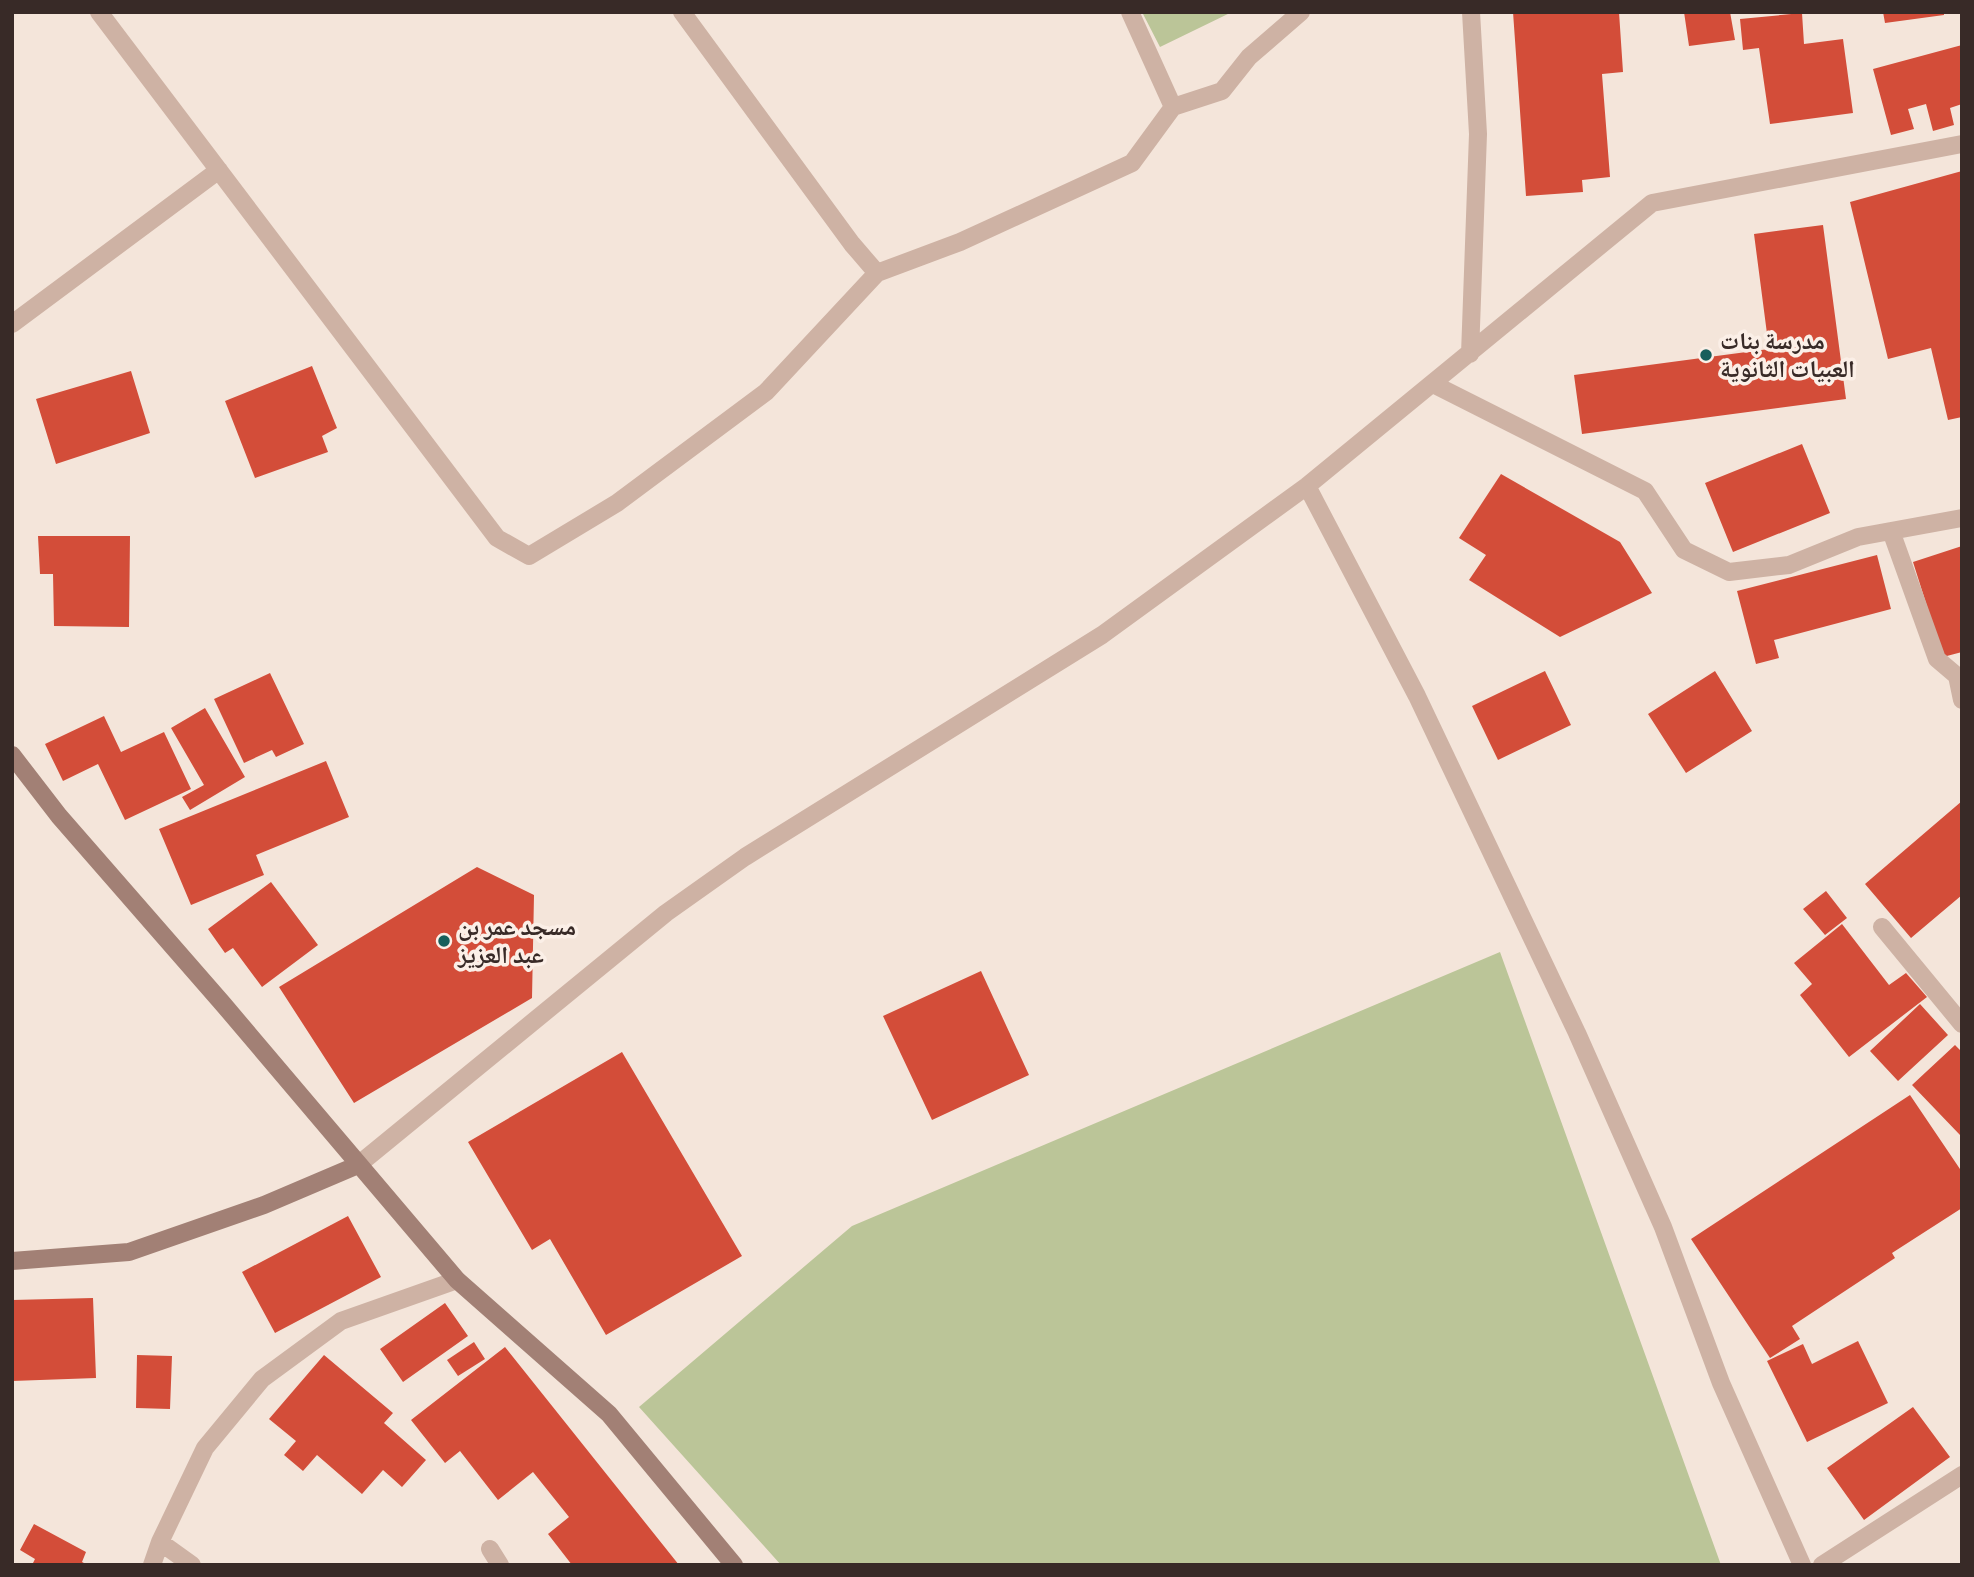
<svg xmlns="http://www.w3.org/2000/svg" width="1974" height="1577" font-family="'PT Sans Narrow','Noto Naskh Arabic',sans-serif">
  <style>
    .green { fill: #bbc598 }
    .building { fill: #d34d39 }
    .lines { fill: none; stroke-linecap: round; stroke-linejoin: round }
    .lane { stroke: #ceb2a4; stroke-width: 18 }
    .street { stroke: #ceb2a4; stroke-width: 18 }
    .secondary { stroke: #a28075; stroke-width: 18 }
    .poi-dot { fill: #175f5b; stroke: #fbefe7; stroke-width: 2.5 }
    .labels { text-anchor: middle; stroke-width: 7; stroke-linejoin: round; paint-order: stroke }
    .poi-label { font-size: 24px; font-weight: bold; fill: #382a27; stroke: #fbefe7; text-anchor: start }
  </style>
  <rect width="100%" height="100%" fill="#f4e5da"/>
  <path class="green" d="M 1142,12 L 1232,12 L 1160,47 Z
    M 1500,952 L 1721,1565 L 781,1565 L 639,1407 L 852,1226 Z"/>
  <path class="building" d="M 1513,12 L 1619,12 L 1623,72 L 1602,74 L 1610,177 L 1582,180 L 1583,192 L 1526,196 Z
    M 1684,12 L 1730,12 L 1735,40 L 1689,46 Z
    M 1883,12 L 1944,12 L 1944,15 L 1885,23 Z
    M 1802,13 L 1804,44 L 1843,39 L 1853,113 L 1770,124 L 1759,48 L 1743,50 L 1740,19 Z
    M 1962,45 L 1962,104 L 1950,108 L 1954,125 L 1933,131 L 1926,104 L 1908,109 L 1914,129 L 1891,135 L 1873,69 Z
    M 1962,171 L 1962,417 L 1948,420 L 1931,348 L 1888,359 L 1850,202 Z
    M 1823,225 L 1846,399 L 1582,434 L 1574,375 L 1769,349 L 1754,234 Z
    M 312,366 L 337,428 L 322,436 L 328,452 L 255,478 L 225,401 Z
    M 131,371 L 150,433 L 56,464 L 36,399 Z
    M 1802,444 L 1830,513 L 1733,552 L 1705,483 Z
    M 1501,474 L 1620,542 L 1652,593 L 1560,637 L 1469,580 L 1486,555 L 1459,538 Z
    M 38,536 L 130,536 L 129,627 L 54,626 L 53,574 L 40,574 Z
    M 1962,546 L 1962,652 L 1943,657 L 1913,562 Z
    M 1877,555 L 1891,609 L 1774,640 L 1779,658 L 1756,664 L 1737,591 Z
    M 1545,671 L 1571,725 L 1498,760 L 1472,706 Z
    M 1715,671 L 1752,731 L 1686,773 L 1648,714 Z
    M 270,673 L 304,744 L 276,757 L 272,750 L 244,763 L 214,699 Z
    M 205,708 L 245,777 L 190,810 L 182,797 L 204,785 L 171,728 Z
    M 104,716 L 121,752 L 164,732 L 191,789 L 125,820 L 98,764 L 63,781 L 45,744 Z
    M 326,761 L 349,817 L 256,855 L 264,875 L 191,905 L 159,829 Z
    M 1962,801 L 1962,895 L 1911,938 L 1865,884 Z
    M 477,867 L 534,895 L 532,998 L 354,1103 L 279,987 Z
    M 271,882 L 318,945 L 262,987 L 233,948 L 225,953 L 208,929 Z
    M 1826,891 L 1847,918 L 1825,935 L 1803,909 Z
    M 1842,924 L 1889,985 L 1906,973 L 1927,997 L 1849,1057 L 1800,995 L 1812,984 L 1794,963 Z
    M 981,971 L 1029,1075 L 932,1120 L 883,1016 Z
    M 1920,1004 L 1948,1035 L 1898,1081 L 1870,1051 Z
    M 1955,1045 L 1962,1052 L 1960,1135 L 1912,1085 Z
    M 622,1052 L 742,1256 L 606,1335 L 550,1239 L 532,1250 L 468,1142 Z
    M 1910,1095 L 1962,1172 L 1962,1208 L 1892,1253 L 1895,1258 L 1792,1326 L 1800,1339 L 1770,1358 L 1691,1239 Z
    M 348,1216 L 381,1277 L 275,1333 L 242,1272 Z
    M 93,1298 L 96,1378 L 12,1381 L 12,1300 Z
    M 445,1303 L 468,1336 L 403,1382 L 380,1349 Z
    M 1858,1341 L 1888,1403 L 1807,1442 L 1767,1361 L 1803,1344 L 1812,1364 Z
    M 474,1342 L 485,1359 L 458,1376 L 447,1360 Z
    M 505,1347 L 679,1565 L 572,1565 L 548,1534 L 569,1517 L 533,1472 L 498,1500 L 460,1451 L 445,1463 L 411,1420 Z
    M 137,1355 L 172,1356 L 170,1409 L 136,1408 Z
    M 324,1355 L 393,1413 L 384,1423 L 426,1460 L 402,1487 L 383,1470 L 362,1494 L 317,1455 L 303,1471 L 284,1455 L 296,1441 L 269,1419 Z
    M 1913,1407 L 1950,1457 L 1864,1520 L 1827,1468 Z
    M 34,1524 L 86,1552 L 82,1562 L 88,1565 L 32,1565 L 35,1559 L 20,1550 Z"/>
  <g class="lines">
    <path class="lane" d="M 490,1549 L 500,1565"/>
    <path class="street" d="M 99,12 L 497,538 L 529,556 L 617,503 L 766,392 L 877,273 L 960,242 L 1132,163 L 1173,107 L 1222,91 L 1249,57 L 1301,12
      M 682,12 L 852,244 L 877,273
      M 1130,12 L 1173,107
      M 12,324 L 219,170
      M 1470,354 L 1478,134 L 1471,12
      M 1433,384 L 1645,491 L 1684,550 L 1729,572 L 1789,565 L 1858,537 L 1962,518
      M 1307,486 L 1417,696 L 1577,1033 L 1663,1227 L 1721,1383 L 1802,1565
      M 1891,531 L 1937,659 L 1957,676 L 1962,700
      M 1882,927 L 1962,1024
      M 358,1165 L 666,913 L 745,857 L 1102,635 L 1307,486 L 1652,203 L 1962,144
      M 160,1542 L 192,1565
      M 152,1565 L 160,1542 L 205,1448 L 262,1379 L 341,1321 L 457,1280
      M 1822,1565 L 1962,1475"/>
    <path class="secondary" d="M 12,755 L 59,816 L 223,1004 L 457,1280 L 609,1414 L 734,1565
      M 12,1261 L 129,1252 L 264,1205 L 358,1165"/>
  </g>
  <g class="poi-dot">
    <circle cx="1706" cy="355" r="7"/>
    <circle cx="444" cy="941" r="7"/>
  </g>
  <g class="labels">
    <g class="poi-label">
      <text x="1720" y="349">مدرسة بنات<tspan x="1720" dy="28">العبيات الثانوية</tspan></text>
      <text x="458" y="935">مسجد عمر بن<tspan x="458" dy="28">عبد العزيز</tspan></text>
    </g>
  </g>
  <rect width="1974" height="1577" fill="none" stroke="#382a27" stroke-width="28"/>
</svg>
